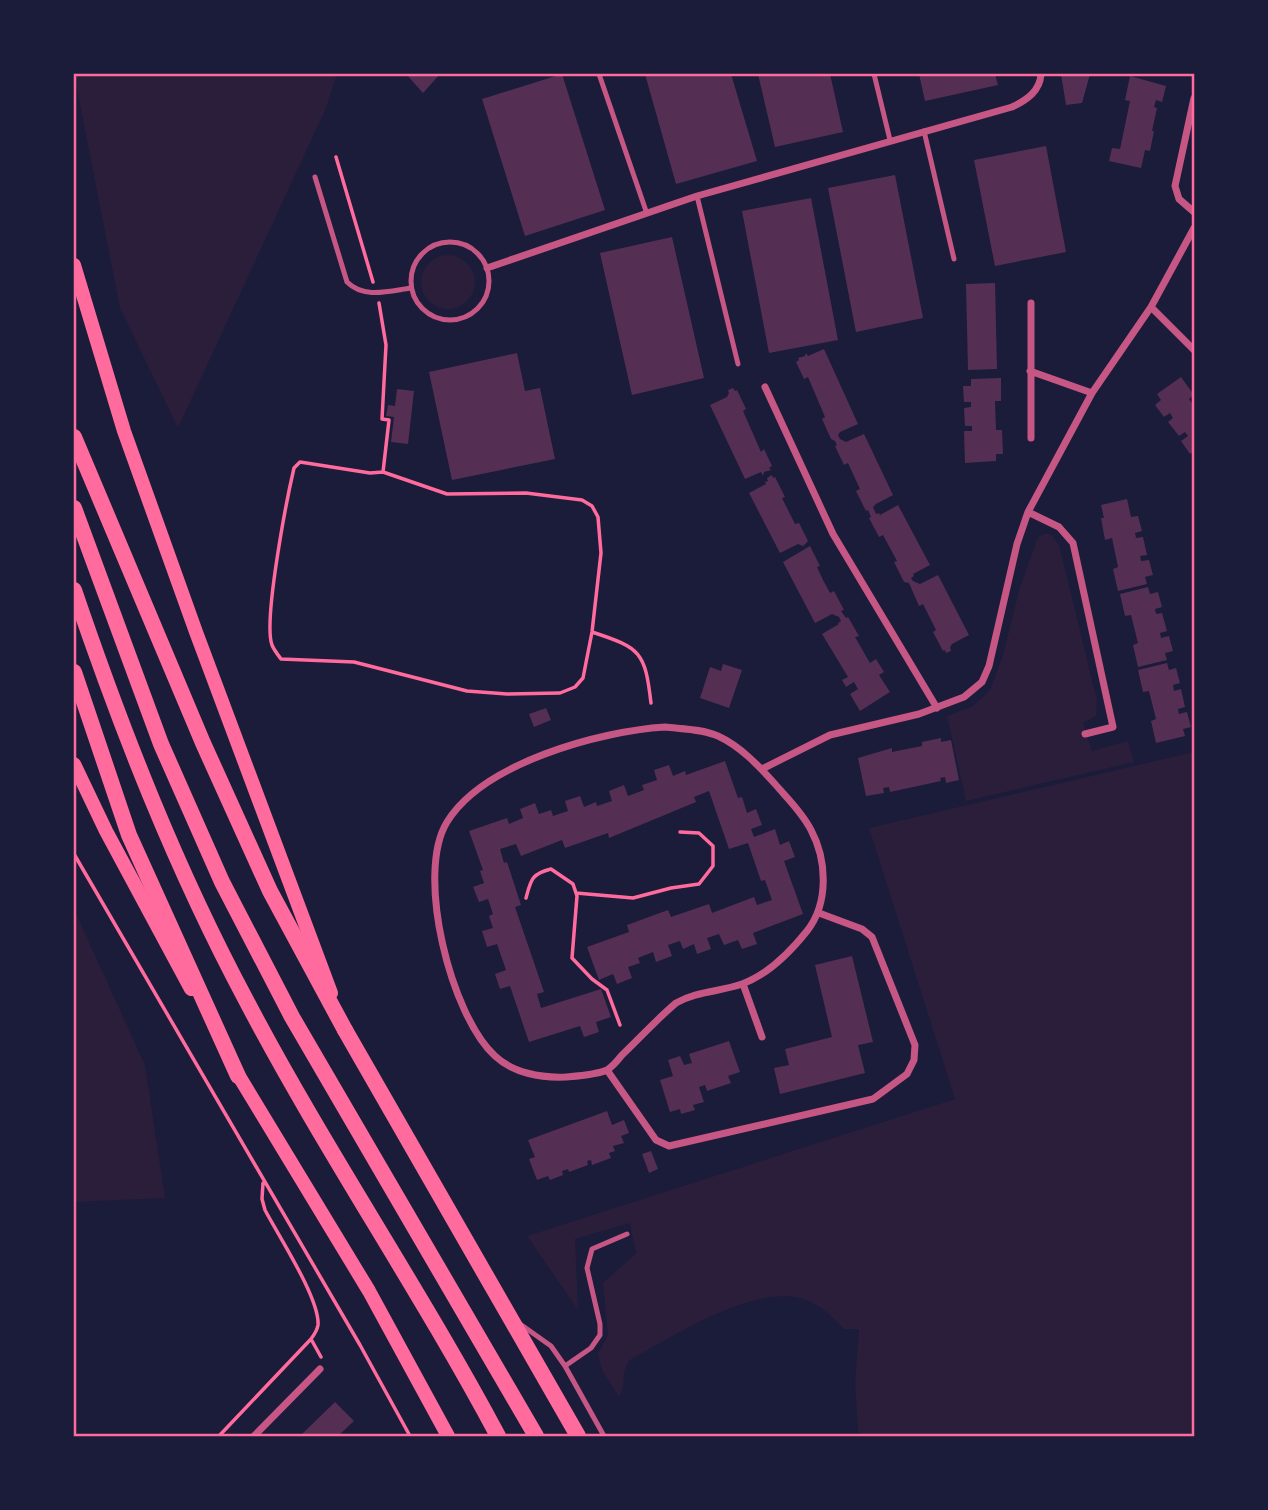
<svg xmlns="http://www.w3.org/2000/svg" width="1268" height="1510" font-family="Signika,sans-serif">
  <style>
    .green { fill: #2a1e3b }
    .building { fill: #542f53 }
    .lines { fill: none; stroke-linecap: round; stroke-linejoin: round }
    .path { stroke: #ff6b9d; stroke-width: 3.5 }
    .service { stroke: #c65784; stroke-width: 5 }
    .minor { stroke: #c65784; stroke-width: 7 }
    .secondary { stroke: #ff6b9d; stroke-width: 14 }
    .primary { stroke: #ff6b9d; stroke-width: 16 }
    .trunk { stroke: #ff6b9d; stroke-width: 16 }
    .neatline { fill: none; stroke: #ff6b9d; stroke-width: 2.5 }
  </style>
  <rect width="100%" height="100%" fill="#1b1b3a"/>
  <path class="green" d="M 74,74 L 337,74 L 326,108 L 178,428 L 120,308 Z
    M421 282a27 27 0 1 1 54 0a27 27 0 1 1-54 0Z
    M 1046,533 L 1052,535 L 1059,545 L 1097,700 L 1096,716 L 1083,723 L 1092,751 L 1128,741 L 1134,762 L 966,801 L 947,716 L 973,706 L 990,690 L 1003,655 L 1020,587 L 1038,537 Z
    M 1194,752 L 1194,1436 L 861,1436 L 858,1430 L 855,1382 L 859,1329 L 844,1329 C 835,1319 823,1308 811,1302 C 762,1278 674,1336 630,1360 C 620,1372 627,1386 619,1397 L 602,1370 L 598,1354 L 608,1335 L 603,1283 L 636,1253 L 630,1223 L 575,1239 L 578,1310 L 527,1236 L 955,1099 L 869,828 Z
    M 74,909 L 145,1065 L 165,1198 L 74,1202 Z"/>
  <path class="building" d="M 406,74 L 440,74 L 423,93 Z
    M 562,74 L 605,210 L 525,236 L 482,99 Z
    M 645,74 L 731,74 L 757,161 L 676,184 Z
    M 758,74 L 830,74 L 843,132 L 775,147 Z
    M 919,74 L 995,74 L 998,85 L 925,101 Z
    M 1061,74 L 1090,74 L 1082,103 L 1066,105 Z
    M 1130,76 L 1166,86 L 1162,102 L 1156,100 L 1154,107 L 1157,108 L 1152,131 L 1154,131 L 1150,151 L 1145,150 L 1141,168 L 1109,161 L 1112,148 L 1120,149 L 1130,101 L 1125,100 Z
    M 1046,146 L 1066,252 L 995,266 L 974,160 Z
    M 895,175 L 923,318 L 856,332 L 828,188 Z
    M 811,198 L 838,340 L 769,353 L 742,211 Z
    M 672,237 L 704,378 L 632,395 L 600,253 Z
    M 995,283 L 997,369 L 968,370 L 966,284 Z
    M 824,349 L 858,424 L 840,432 L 838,435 L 840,439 L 846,442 L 864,434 L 893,495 L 876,504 L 873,507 L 876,514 L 879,513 L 880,515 L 898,505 L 930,565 L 913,574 L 914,576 L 911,578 L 913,581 L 920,584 L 938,575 L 969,635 L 952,644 L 950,647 L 951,651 L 946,653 L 945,650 L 943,651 L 933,632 L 936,630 L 923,604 L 919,606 L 909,583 L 904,582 L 894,562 L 897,561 L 883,535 L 879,537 L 869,518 L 871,517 L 868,510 L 866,511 L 856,491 L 860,489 L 848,463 L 844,465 L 835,446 L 837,445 L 835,441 L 831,439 L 822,419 L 825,417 L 808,377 L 804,379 L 796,362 L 799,360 L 798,358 L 805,356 L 806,353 L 808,356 Z
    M 517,353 L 525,391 L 540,388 L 555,459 L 452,480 L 429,372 Z
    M 1181,377 L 1194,395 L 1189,399 L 1194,406 L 1194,451 L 1190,454 L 1181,441 L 1188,436 L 1185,432 L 1179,436 L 1168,422 L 1173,418 L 1170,413 L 1164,417 L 1155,405 L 1161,400 L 1157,394 Z
    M 1001,378 L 1001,401 L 995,401 L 996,430 L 1002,430 L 1003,454 L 996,454 L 996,461 L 965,463 L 964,431 L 972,431 L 972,426 L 965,426 L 964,408 L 971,407 L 971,402 L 964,402 L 963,386 L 971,386 L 971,379 Z
    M 733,388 L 735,391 L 737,390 L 746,409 L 743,411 L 761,452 L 764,449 L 772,466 L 769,468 L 771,470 L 764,472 L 763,476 L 761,472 L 745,479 L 710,405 L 727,397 L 729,393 L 728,390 Z
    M 397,389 L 414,391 L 408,444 L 391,442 L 394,417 L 386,416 L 388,405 L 395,406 Z
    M 772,475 L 773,478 L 775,477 L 785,497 L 782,498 L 795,524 L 799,523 L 808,541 L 803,546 L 798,544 L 780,553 L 749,493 L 766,484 L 765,482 L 768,481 L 767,478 Z
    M 1127,499 L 1131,517 L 1138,516 L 1142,531 L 1135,533 L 1136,538 L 1143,537 L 1147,555 L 1140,556 L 1141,561 L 1149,560 L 1153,575 L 1145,577 L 1147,584 L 1118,591 L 1113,569 L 1118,567 L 1112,538 L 1105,540 L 1101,518 L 1104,518 L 1101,505 Z
    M 810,546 L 820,566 L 817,567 L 823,580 L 830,593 L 834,591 L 844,610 L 841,611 L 846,618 L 848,617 L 859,636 L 855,637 L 870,663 L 876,659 L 884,672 L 879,675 L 890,692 L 860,711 L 850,694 L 858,689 L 854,682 L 846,687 L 842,680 L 848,677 L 822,634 L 839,624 L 838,623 L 841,621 L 839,617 L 832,614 L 815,623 L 783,562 Z
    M 1148,587 L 1150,594 L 1158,592 L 1162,607 L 1155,609 L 1156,614 L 1162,613 L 1167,631 L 1160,633 L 1161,638 L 1169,636 L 1173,651 L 1165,653 L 1167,660 L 1138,667 L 1133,645 L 1138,643 L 1131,615 L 1125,616 L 1120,594 Z
    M 1167,663 L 1169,670 L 1176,668 L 1180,683 L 1173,685 L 1174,691 L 1181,689 L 1185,707 L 1178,709 L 1179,714 L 1187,712 L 1191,727 L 1183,729 L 1185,736 L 1156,743 L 1151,721 L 1156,719 L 1149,691 L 1143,692 L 1138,670 Z
    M 723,664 L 742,670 L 729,708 L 700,698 L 710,667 L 721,671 Z
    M 546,708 L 551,720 L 534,727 L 529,714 Z
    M 941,738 L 941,742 L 951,740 L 959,780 L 946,783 L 945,777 L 940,778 L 941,781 L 890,792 L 889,787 L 883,788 L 884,793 L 866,796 L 858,758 L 892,748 L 892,752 L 922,746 L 922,742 Z
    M 725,761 L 738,798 L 742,797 L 747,813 L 756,809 L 762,825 L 751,829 L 754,837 L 775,829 L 780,845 L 789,841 L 795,857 L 784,861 L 803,914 L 753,933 L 757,944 L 742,949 L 738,940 L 724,945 L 719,934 L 707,938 L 711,949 L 697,954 L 694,944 L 683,949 L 680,941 L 668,945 L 672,956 L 656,962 L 653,952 L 638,958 L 640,963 L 628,967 L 632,978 L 617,984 L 613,974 L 599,980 L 587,947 L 629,932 L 627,925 L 668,910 L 671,917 L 709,904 L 712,913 L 754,897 L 757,905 L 772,900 L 765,880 L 761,881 L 748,843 L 729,849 L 709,791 L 694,797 L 696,802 L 609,838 L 608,833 L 565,848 L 562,840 L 521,856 L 516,844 L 500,849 L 504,863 L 507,862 L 521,905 L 515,907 L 544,992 L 537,994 L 541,1008 L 601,989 L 611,1017 L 596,1022 L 599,1032 L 584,1037 L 580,1026 L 529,1042 L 510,986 L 500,989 L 495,974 L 506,970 L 497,944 L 487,947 L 482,931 L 493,928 L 489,916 L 493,914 L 488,899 L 479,902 L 473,887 L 484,883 L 480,871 L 483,870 L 469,831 L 507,818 L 509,824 L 523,818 L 520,809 L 535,803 L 539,814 L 551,810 L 553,816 L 568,811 L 565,801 L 580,796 L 584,807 L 596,802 L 597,806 L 612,801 L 609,791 L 624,785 L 628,796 L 644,790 L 642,785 L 657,780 L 654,770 L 669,765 L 673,776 L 685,771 L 686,775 Z
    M 852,956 L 873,1042 L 858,1045 L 865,1073 L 780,1094 L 774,1068 L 789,1065 L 785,1049 L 832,1037 L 815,965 Z
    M 729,1041 L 740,1072 L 728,1076 L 731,1083 L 707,1091 L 705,1085 L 699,1087 L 704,1102 L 693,1105 L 695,1110 L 681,1114 L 680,1109 L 670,1112 L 660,1080 L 673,1076 L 668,1060 L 680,1056 L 684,1065 L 692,1063 L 689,1054 Z
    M 607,1111 L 612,1125 L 624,1120 L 629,1133 L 621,1136 L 624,1143 L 613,1146 L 615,1151 L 609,1153 L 611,1158 L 592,1165 L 591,1160 L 587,1161 L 588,1165 L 569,1172 L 568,1169 L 562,1171 L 563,1175 L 550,1180 L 548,1176 L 537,1180 L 529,1159 L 535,1157 L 528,1140 Z
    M 651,1151 L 658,1169 L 649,1173 L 642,1154 Z
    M 335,1402 L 354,1421 L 338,1436 L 300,1436 Z"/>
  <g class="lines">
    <path class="path" d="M 336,157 L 373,282
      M 379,303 L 386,345 L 382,419 L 389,420 L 383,472 L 447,494 L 526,493 L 582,500 L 592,506 L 598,517 L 601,553 L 592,632 L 583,678 L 575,687 L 560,693 L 507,694 L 467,691 L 354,662 L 281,659 C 278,655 274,650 272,645 C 263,621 287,498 294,468 L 300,462 L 370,473 L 383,472
      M 592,632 C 641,648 645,652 651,703
      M 74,854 L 360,1345 L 410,1436
      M 576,893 L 633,898 L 671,888 L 699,884 L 713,866 L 713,846 L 699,833 L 680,832
      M 526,898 C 531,880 531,874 551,869 L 573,884 L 577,896 L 572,958 L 592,979 L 607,990 L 620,1025
      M 263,1183 L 262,1199 L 265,1210 C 278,1235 320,1299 318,1325 C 317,1331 314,1335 311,1339 L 321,1357
      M 219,1436 L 311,1339"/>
    <path class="service" d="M 599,74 L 646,211
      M 874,74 L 890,140
      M 924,131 L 954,259
      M 315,177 L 347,282 C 364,299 389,291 411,288
      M 697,196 L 738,364
      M411 281a39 39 0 1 1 78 0a39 39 0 1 1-78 0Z
      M 520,1324 L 551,1346 L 565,1366 L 604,1436
      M 565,1366 L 591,1348 L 600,1335 L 600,1324 L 587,1268 L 592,1249 L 627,1234"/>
    <path class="minor" d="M 1194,98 L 1175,186 L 1179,199 L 1194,212
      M 487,268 L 697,196 L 1012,107 C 1027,100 1040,91 1041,74
      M 1031,303 L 1031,438
      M 1151,307 L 1194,350
      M 1030,371 L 1092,393
      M 765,387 L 833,534 L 937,708
      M 1028,512 L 1059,527 L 1073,543 L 1113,727 L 1085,734
      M 665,727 C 682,729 702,729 718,736 C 740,746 759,766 775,784 C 787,798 802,812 811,830 C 827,860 829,903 807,931 C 791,951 767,975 742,984 C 719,992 697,991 676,1003 C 657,1019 640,1038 622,1055 C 618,1060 612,1067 607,1070 C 596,1075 577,1076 565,1077 C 541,1078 513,1073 495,1056 C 451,1016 415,874 447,822 C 483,763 600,731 665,727 Z
      M 762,769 L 830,735 L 919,714 L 964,697 L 982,682 L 989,666 L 1017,544 L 1028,512 L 1092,393 L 1151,307 L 1194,228
      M 743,984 L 762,1037
      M 607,1070 L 656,1140 L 669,1146 L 873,1099 L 907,1074 L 914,1060 L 915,1045 L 872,937 L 862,929 L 819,913
      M 254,1436 L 320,1369"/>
    <path class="secondary" d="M 74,265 L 124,431 L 196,632 L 331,993
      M 74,764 L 106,831 L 191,989
      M 234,1068 L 369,1291 L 448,1436"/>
    <path class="primary" d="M 345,1030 L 578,1436"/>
    <path class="trunk" d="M 74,437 L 203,743 L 270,891 L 345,1030
      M 74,508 L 161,744 L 222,882 L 292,1017 L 536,1436
      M 74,590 C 122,731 176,869 246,1000 C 324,1149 419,1288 498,1436
      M 74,672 L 129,835 L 238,1076"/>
  </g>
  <rect width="1268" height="1510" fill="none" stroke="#1b1b3a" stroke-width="150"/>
  <rect x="75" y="75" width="1118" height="1360" class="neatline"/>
</svg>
